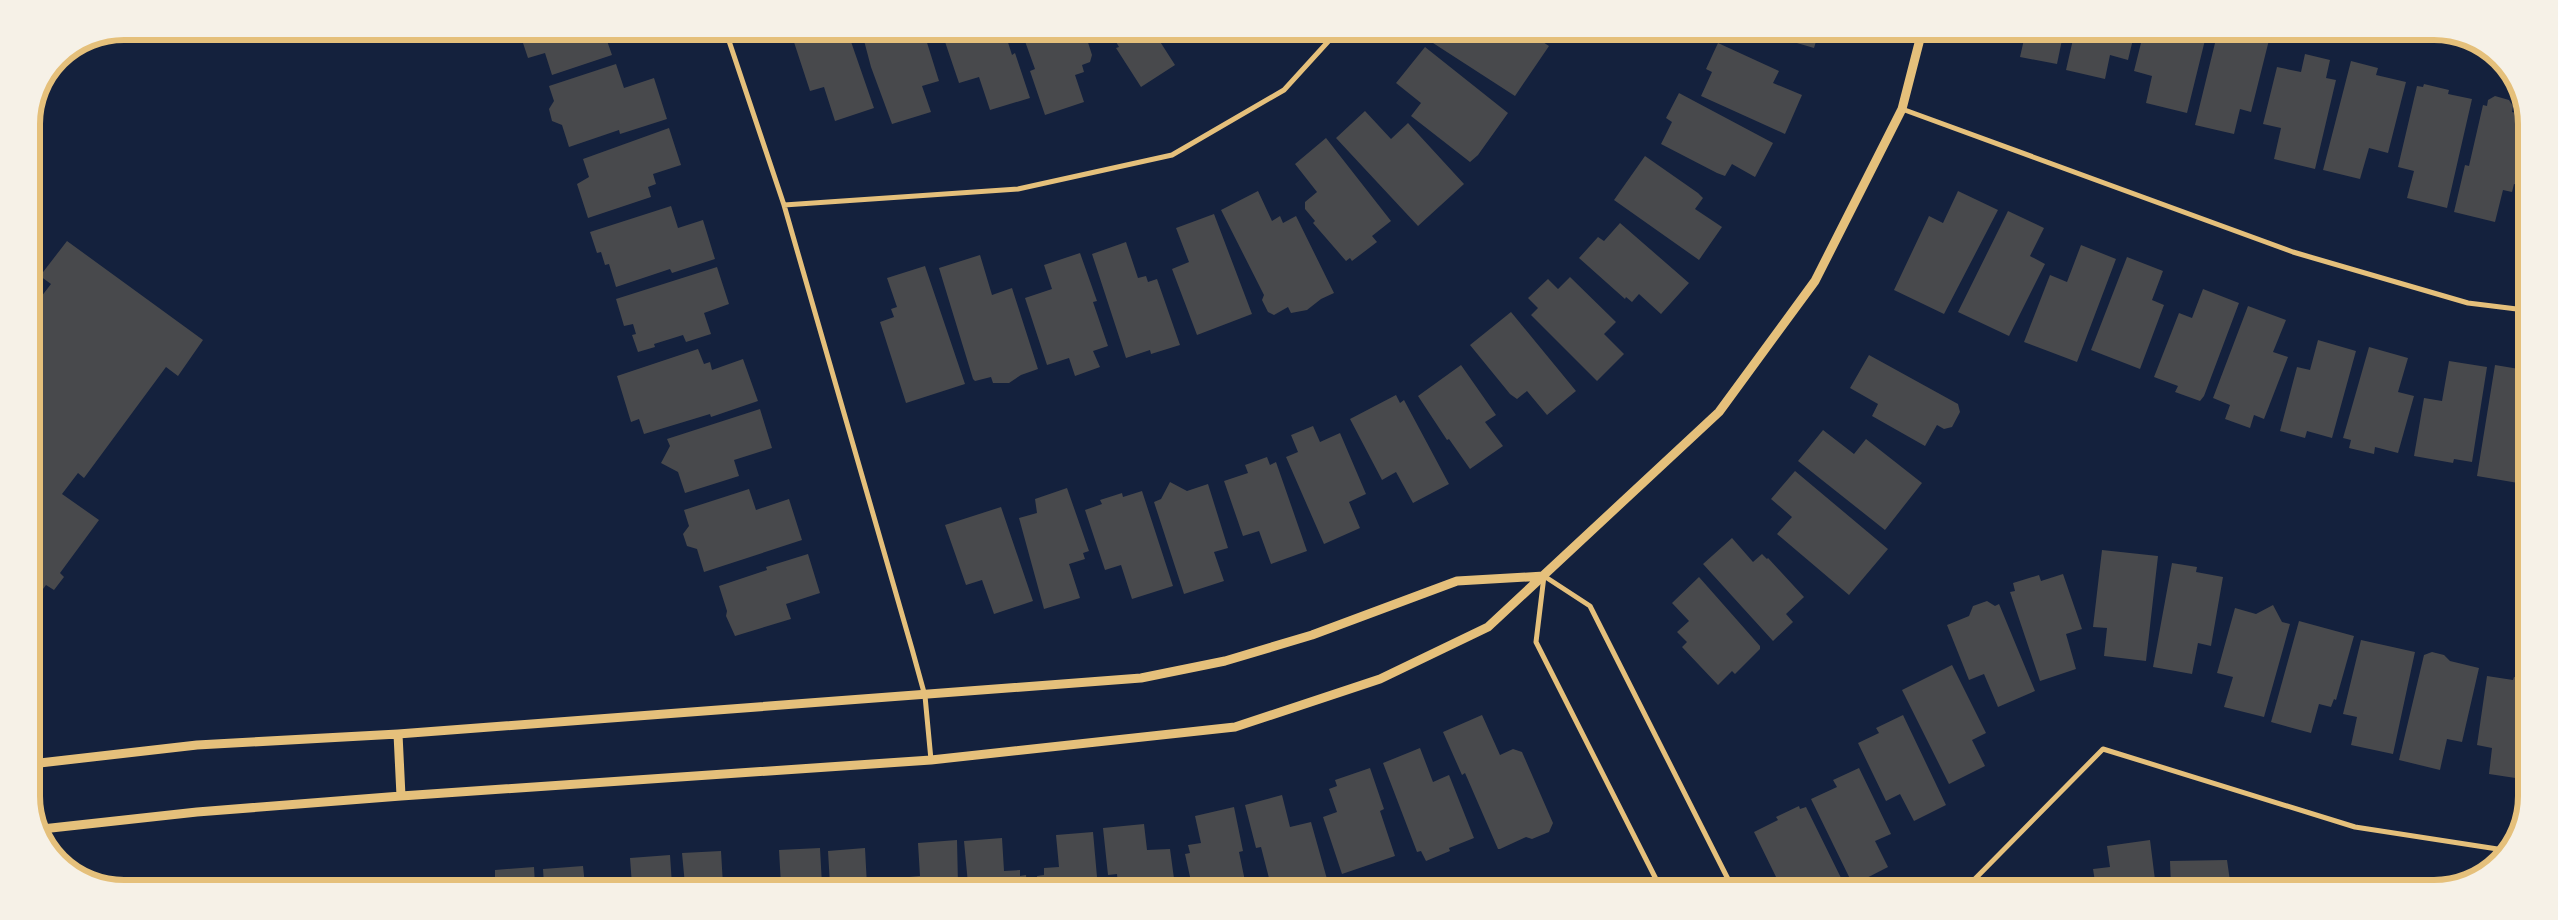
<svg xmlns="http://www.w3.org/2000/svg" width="2558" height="920" font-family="'Roboto Serif',serif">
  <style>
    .building { fill: #48494c }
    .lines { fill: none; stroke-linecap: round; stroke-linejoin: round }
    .minor { stroke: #e5c07b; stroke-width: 5 }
    .tertiary { stroke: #e5c07b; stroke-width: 9 }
    .rim { fill: none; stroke: #e5c07b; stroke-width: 6 }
  </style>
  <rect width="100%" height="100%" fill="#14213d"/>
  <path class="building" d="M 525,32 L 611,32 L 605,35 L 612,55 L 552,75 L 545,53 L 528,58 L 520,34 Z
    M 791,33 L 848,33 L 874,108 L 835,121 L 824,87 L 810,91 Z
    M 862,33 L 924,33 L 939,81 L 922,86 L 931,112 L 892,124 L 871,67 Z
    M 942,33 L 1005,33 L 1012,55 L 1015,53 L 1030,98 L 990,110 L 979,77 L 959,83 Z
    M 1022,33 L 1085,33 L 1092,55 L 1090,62 L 1082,65 L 1084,72 L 1075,75 L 1084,102 L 1045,115 L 1030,71 L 1035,69 Z
    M 1111,33 L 1166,33 L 1167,35 L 1159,40 L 1175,65 L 1141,87 L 1116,48 L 1119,47 Z
    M 1439,34 L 1531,34 L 1549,46 L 1515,96 L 1433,43 Z
    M 1769,35 L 1818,35 L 1814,48 Z
    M 2025,35 L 2063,35 L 2057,64 L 2020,57 Z
    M 2074,35 L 2134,35 L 2128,60 L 2110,55 L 2105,79 L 2066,70 Z
    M 2143,35 L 2206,36 L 2187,113 L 2146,103 L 2152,76 L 2134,71 Z
    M 2235,36 L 2270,36 L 2251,112 L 2240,109 L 2234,134 L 2195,125 L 2216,39 L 2233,43 Z
    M 1718,43 L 1779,71 L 1773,83 L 1802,95 L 1785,134 L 1701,96 L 1712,72 L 1706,69 Z
    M 1425,47 L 1508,113 L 1478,155 L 1470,162 L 1411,116 L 1421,103 L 1396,83 Z
    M 2305,54 L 2330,60 L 2326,78 L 2336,80 L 2315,169 L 2274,159 L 2281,128 L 2263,124 L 2277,67 L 2301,72 Z
    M 2351,61 L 2378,68 L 2376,75 L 2406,82 L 2388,153 L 2369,148 L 2360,179 L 2323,170 Z
    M 616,64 L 624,88 L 654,78 L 667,119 L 620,134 L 619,130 L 569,147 L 562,125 L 552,121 L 549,109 L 554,101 L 549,86 Z
    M 2424,84 L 2449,90 L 2448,94 L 2472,99 L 2447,208 L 2407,198 L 2414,171 L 2398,167 L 2417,86 L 2423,87 Z
    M 1679,93 L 1773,143 L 1755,177 L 1732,164 L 1725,176 L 1717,173 L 1661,144 L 1672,122 L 1666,118 Z
    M 2495,96 L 2509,100 L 2513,106 L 2512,112 L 2526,115 L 2527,118 L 2526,170 L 2522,186 L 2514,184 L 2512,192 L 2503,190 L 2495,222 L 2454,212 L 2465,165 L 2469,166 L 2483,105 L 2487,106 L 2488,100 Z
    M 1365,111 L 1391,139 L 1408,123 L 1464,184 L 1418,226 L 1336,138 Z
    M 669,128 L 681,165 L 653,174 L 656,184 L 648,187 L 651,197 L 588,218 L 577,184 L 589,177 L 583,159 Z
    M 1326,138 L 1391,221 L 1372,236 L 1377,242 L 1352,261 L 1350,258 L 1346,261 L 1313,223 L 1315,221 L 1305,209 L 1305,202 L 1317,192 L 1295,164 Z
    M 1645,156 L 1698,193 L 1703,198 L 1695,209 L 1722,227 L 1699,260 L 1614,200 Z
    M 1258,191 L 1272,221 L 1280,216 L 1283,223 L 1296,216 L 1334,293 L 1321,299 L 1307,310 L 1291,313 L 1288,307 L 1274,315 L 1268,312 L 1262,300 L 1264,295 L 1221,210 Z
    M 1958,191 L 1998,210 L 1944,314 L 1894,290 L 1929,216 L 1943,223 Z
    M 671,206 L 678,228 L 703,220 L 715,259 L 672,273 L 670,269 L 616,287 L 609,264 L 605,265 L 601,252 L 597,253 L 590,232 Z
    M 2008,211 L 2044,228 L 2030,256 L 2045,264 L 2009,336 L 1958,312 Z
    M 1214,214 L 1252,314 L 1197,335 L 1172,269 L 1189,262 L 1176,228 Z
    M 1620,223 L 1689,283 L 1661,314 L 1639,294 L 1632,302 L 1626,297 L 1625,299 L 1579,258 L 1598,237 L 1604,241 Z
    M 67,241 L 203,340 L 178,376 L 166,367 L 84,478 L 78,473 L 62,494 L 99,520 L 60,573 L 64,577 L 54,590 L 46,585 L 31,605 L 31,310 L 51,284 L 40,276 Z
    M 1126,242 L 1138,278 L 1146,276 L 1148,282 L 1157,279 L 1180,345 L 1151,354 L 1150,350 L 1126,358 L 1092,254 Z
    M 2081,245 L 2116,259 L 2077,362 L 2024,342 L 2050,275 L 2067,282 Z
    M 1080,253 L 1097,301 L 1093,302 L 1108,346 L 1093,351 L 1100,367 L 1075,376 L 1069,358 L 1047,365 L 1025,298 L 1052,289 L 1044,265 Z
    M 980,255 L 992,295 L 1012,288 L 1038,369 L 1021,375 L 1009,383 L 993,383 L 991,377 L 975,381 L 973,379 L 939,268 Z
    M 2127,257 L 2163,271 L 2152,300 L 2164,305 L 2140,369 L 2091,350 Z
    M 925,266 L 965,384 L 906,403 L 880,322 L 894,317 L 891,309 L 897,307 L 887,278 Z
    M 717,267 L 729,304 L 704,313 L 711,334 L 686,342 L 683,335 L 654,344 L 655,347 L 638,352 L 632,335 L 636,334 L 633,324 L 624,326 L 616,299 Z
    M 1570,277 L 1616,322 L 1604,334 L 1624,354 L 1597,381 L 1531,315 L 1538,308 L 1528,298 L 1548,279 L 1558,289 Z
    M 2203,289 L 2239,303 L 2204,396 L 2200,401 L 2175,392 L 2178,386 L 2154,377 L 2179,313 L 2192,318 Z
    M 2248,306 L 2286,320 L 2273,352 L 2288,357 L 2264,419 L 2254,415 L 2250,428 L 2225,419 L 2230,405 L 2213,398 Z
    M 1511,312 L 1576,391 L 1547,415 L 1527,391 L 1517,399 L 1510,394 L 1470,345 Z
    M 2318,340 L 2356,351 L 2332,438 L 2307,431 L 2305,438 L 2280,431 L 2297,367 L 2310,370 Z
    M 2369,347 L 2408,358 L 2398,392 L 2414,396 L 2398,453 L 2375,447 L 2374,454 L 2349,448 L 2351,440 L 2343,438 Z
    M 698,349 L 704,364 L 710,362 L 712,370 L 743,359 L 758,401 L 711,417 L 710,414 L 644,434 L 639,419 L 631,422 L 617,376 Z
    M 1869,355 L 1958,404 L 1960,412 L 1952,427 L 1944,429 L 1937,425 L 1925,446 L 1872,416 L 1878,404 L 1850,388 Z
    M 2449,361 L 2487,367 L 2472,462 L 2454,459 L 2453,463 L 2414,456 L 2424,398 L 2442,401 Z
    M 1461,365 L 1496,415 L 1485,422 L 1503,446 L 1470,469 L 1449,439 L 1447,440 L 1418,396 Z
    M 2495,365 L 2525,370 L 2524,484 L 2477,476 Z
    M 1396,395 L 1400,403 L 1404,400 L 1449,484 L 1413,503 L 1396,472 L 1382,480 L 1350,419 Z
    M 760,409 L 772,448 L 734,460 L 739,476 L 685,493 L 678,472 L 661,463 L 670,446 L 667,439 Z
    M 1313,426 L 1320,442 L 1340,433 L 1366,494 L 1349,502 L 1360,528 L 1324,544 L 1286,457 L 1298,452 L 1291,435 Z
    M 1823,430 L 1854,454 L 1866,439 L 1922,483 L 1885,530 L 1798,461 Z
    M 1267,457 L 1270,465 L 1276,462 L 1307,551 L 1271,564 L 1259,531 L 1243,536 L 1224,481 L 1248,473 L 1245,465 Z
    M 1795,471 L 1888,549 L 1849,595 L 1777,534 L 1792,517 L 1771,499 Z
    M 1170,482 L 1187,491 L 1208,484 L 1228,548 L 1214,552 L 1224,581 L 1184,594 L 1154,502 L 1161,499 Z
    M 1067,488 L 1089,551 L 1083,553 L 1085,559 L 1069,564 L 1080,598 L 1044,609 L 1019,518 L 1037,513 L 1035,499 Z
    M 749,489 L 756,510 L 789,499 L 802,540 L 704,572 L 697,549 L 687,546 L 683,534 L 689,526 L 684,510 Z
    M 1142,491 L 1173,586 L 1132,599 L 1121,565 L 1105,570 L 1085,510 L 1102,504 L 1100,500 L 1122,493 L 1123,497 Z
    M 1001,507 L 1033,601 L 994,614 L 982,580 L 966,585 L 945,525 Z
    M 1732,538 L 1753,562 L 1762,554 L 1767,559 L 1768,558 L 1804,597 L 1786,614 L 1793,622 L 1773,641 L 1703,564 Z
    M 2102,550 L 2158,556 L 2146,661 L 2104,656 L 2107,628 L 2093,627 Z
    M 808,554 L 820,593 L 786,604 L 791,619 L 735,636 L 726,616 L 727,611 L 719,586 L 767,570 L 766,567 Z
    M 2172,563 L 2197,567 L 2196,572 L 2223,577 L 2211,646 L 2198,643 L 2192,674 L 2153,667 Z
    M 2063,574 L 2082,629 L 2066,634 L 2076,669 L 2040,681 L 2010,592 L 2015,591 L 2013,583 L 2039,575 L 2041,581 Z
    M 1699,577 L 1760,646 L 1760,649 L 1735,674 L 1732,671 L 1718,685 L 1682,647 L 1687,642 L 1677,632 L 1689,621 L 1672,603 Z
    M 1987,601 L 1995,606 L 1999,604 L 2035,691 L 1998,707 L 1984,674 L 1969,680 L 1947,625 L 1969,616 L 1973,606 Z
    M 2273,605 L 2282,622 L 2290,624 L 2264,717 L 2224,707 L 2233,677 L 2217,673 L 2235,608 L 2256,614 Z
    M 2299,621 L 2354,636 L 2336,700 L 2334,699 L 2331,707 L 2319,704 L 2311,733 L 2271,722 Z
    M 2361,640 L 2415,652 L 2393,754 L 2351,745 L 2357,717 L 2343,714 Z
    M 2432,652 L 2444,655 L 2450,661 L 2479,668 L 2462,742 L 2447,739 L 2440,770 L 2399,760 L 2424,655 Z
    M 1952,665 L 1986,733 L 1972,740 L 1985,766 L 1949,784 L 1902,690 Z
    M 2487,676 L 2513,680 L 2514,677 L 2523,678 L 2522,779 L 2489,774 L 2492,748 L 2477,745 Z
    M 1482,715 L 1500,755 L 1513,749 L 1522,752 L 1553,823 L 1549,832 L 1532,839 L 1526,837 L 1500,849 L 1498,849 L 1465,773 L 1462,775 L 1443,732 Z
    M 1903,715 L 1946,805 L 1914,821 L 1900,794 L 1886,801 L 1858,743 L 1879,733 L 1876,728 Z
    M 1420,748 L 1433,782 L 1449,775 L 1474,838 L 1449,848 L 1450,851 L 1426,861 L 1421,851 L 1417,852 L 1383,763 Z
    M 1370,768 L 1384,809 L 1380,811 L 1395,856 L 1342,874 L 1323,817 L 1337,812 L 1329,789 L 1337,786 L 1335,780 Z
    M 1859,768 L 1891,834 L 1875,841 L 1888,867 L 1853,885 L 1811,799 L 1837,787 L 1833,780 Z
    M 1282,795 L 1290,827 L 1311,822 L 1327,879 L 1297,886 L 1271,886 L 1261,847 L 1256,848 L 1245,805 Z
    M 1799,806 L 1800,809 L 1806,807 L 1846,888 L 1800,887 L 1795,877 L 1782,884 L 1779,878 L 1777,879 L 1754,832 L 1778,820 L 1776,817 Z
    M 1234,807 L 1243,851 L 1239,852 L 1246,886 L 1192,886 L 1185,854 L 1190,853 L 1188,845 L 1201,843 L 1195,816 Z
    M 1144,824 L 1147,850 L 1170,849 L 1175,886 L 1118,886 L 1117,874 L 1108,875 L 1103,828 Z
    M 1093,832 L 1097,877 L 1093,877 L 1094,886 L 1038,886 L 1037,876 L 1044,875 L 1044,868 L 1059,867 L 1056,835 Z
    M 1002,838 L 1004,871 L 1020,870 L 1020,876 L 1026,875 L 1027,886 L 968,884 L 964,841 Z
    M 957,840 L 958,885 L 899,886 L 898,878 L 920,876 L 918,843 Z
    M 2150,840 L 2156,888 L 2096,888 L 2093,869 L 2110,867 L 2107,846 Z
    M 820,848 L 822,885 L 781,885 L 779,850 Z
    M 865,848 L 867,886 L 830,885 L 828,851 Z
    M 721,851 L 723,885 L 685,885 L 682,853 Z
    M 670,855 L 672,885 L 632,885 L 630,858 Z
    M 2227,860 L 2231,888 L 2171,888 L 2170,861 Z
    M 583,866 L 585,885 L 544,885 L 543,869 Z
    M 534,867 L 535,885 L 495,885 L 495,870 Z
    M 396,879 L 397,885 L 359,884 L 358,882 Z
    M 442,880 L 442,885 L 406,885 L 406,883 Z
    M 2251,880 L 2290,880 L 2290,888 L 2251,888 Z"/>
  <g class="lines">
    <path class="minor" d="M 726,32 L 784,205 L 912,649 L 925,696 L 931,760
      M 1902,109 L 2293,252 L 2468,303 L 2525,310
      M 784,205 L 1018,189 L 1172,155 L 1284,90 L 1335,34
      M 1660,887 L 1536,642 L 1544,576 L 1590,606 L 1732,887
      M 1966,888 L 2103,749 L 2355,827 L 2504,850"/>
    <path class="tertiary" d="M 398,734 L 401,796
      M 31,764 L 197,745 L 398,734 L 1141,678 L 1225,661 L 1312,635 L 1457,581 L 1544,576
      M 42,829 L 197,812 L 401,796 L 931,760 L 1235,727 L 1380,679 L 1488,627 L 1719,412 L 1815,281 L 1902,109 L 1921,35"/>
  </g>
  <path d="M0 0H2558V920H0ZM124 40H2434A84 84 0 0 1 2518 124V796A84 84 0 0 1 2434 880H124A84 84 0 0 1 40 796V124A84 84 0 0 1 124 40Z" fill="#f6f1e7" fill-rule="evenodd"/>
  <path class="rim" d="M124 40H2434A84 84 0 0 1 2518 124V796A84 84 0 0 1 2434 880H124A84 84 0 0 1 40 796V124A84 84 0 0 1 124 40Z"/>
</svg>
